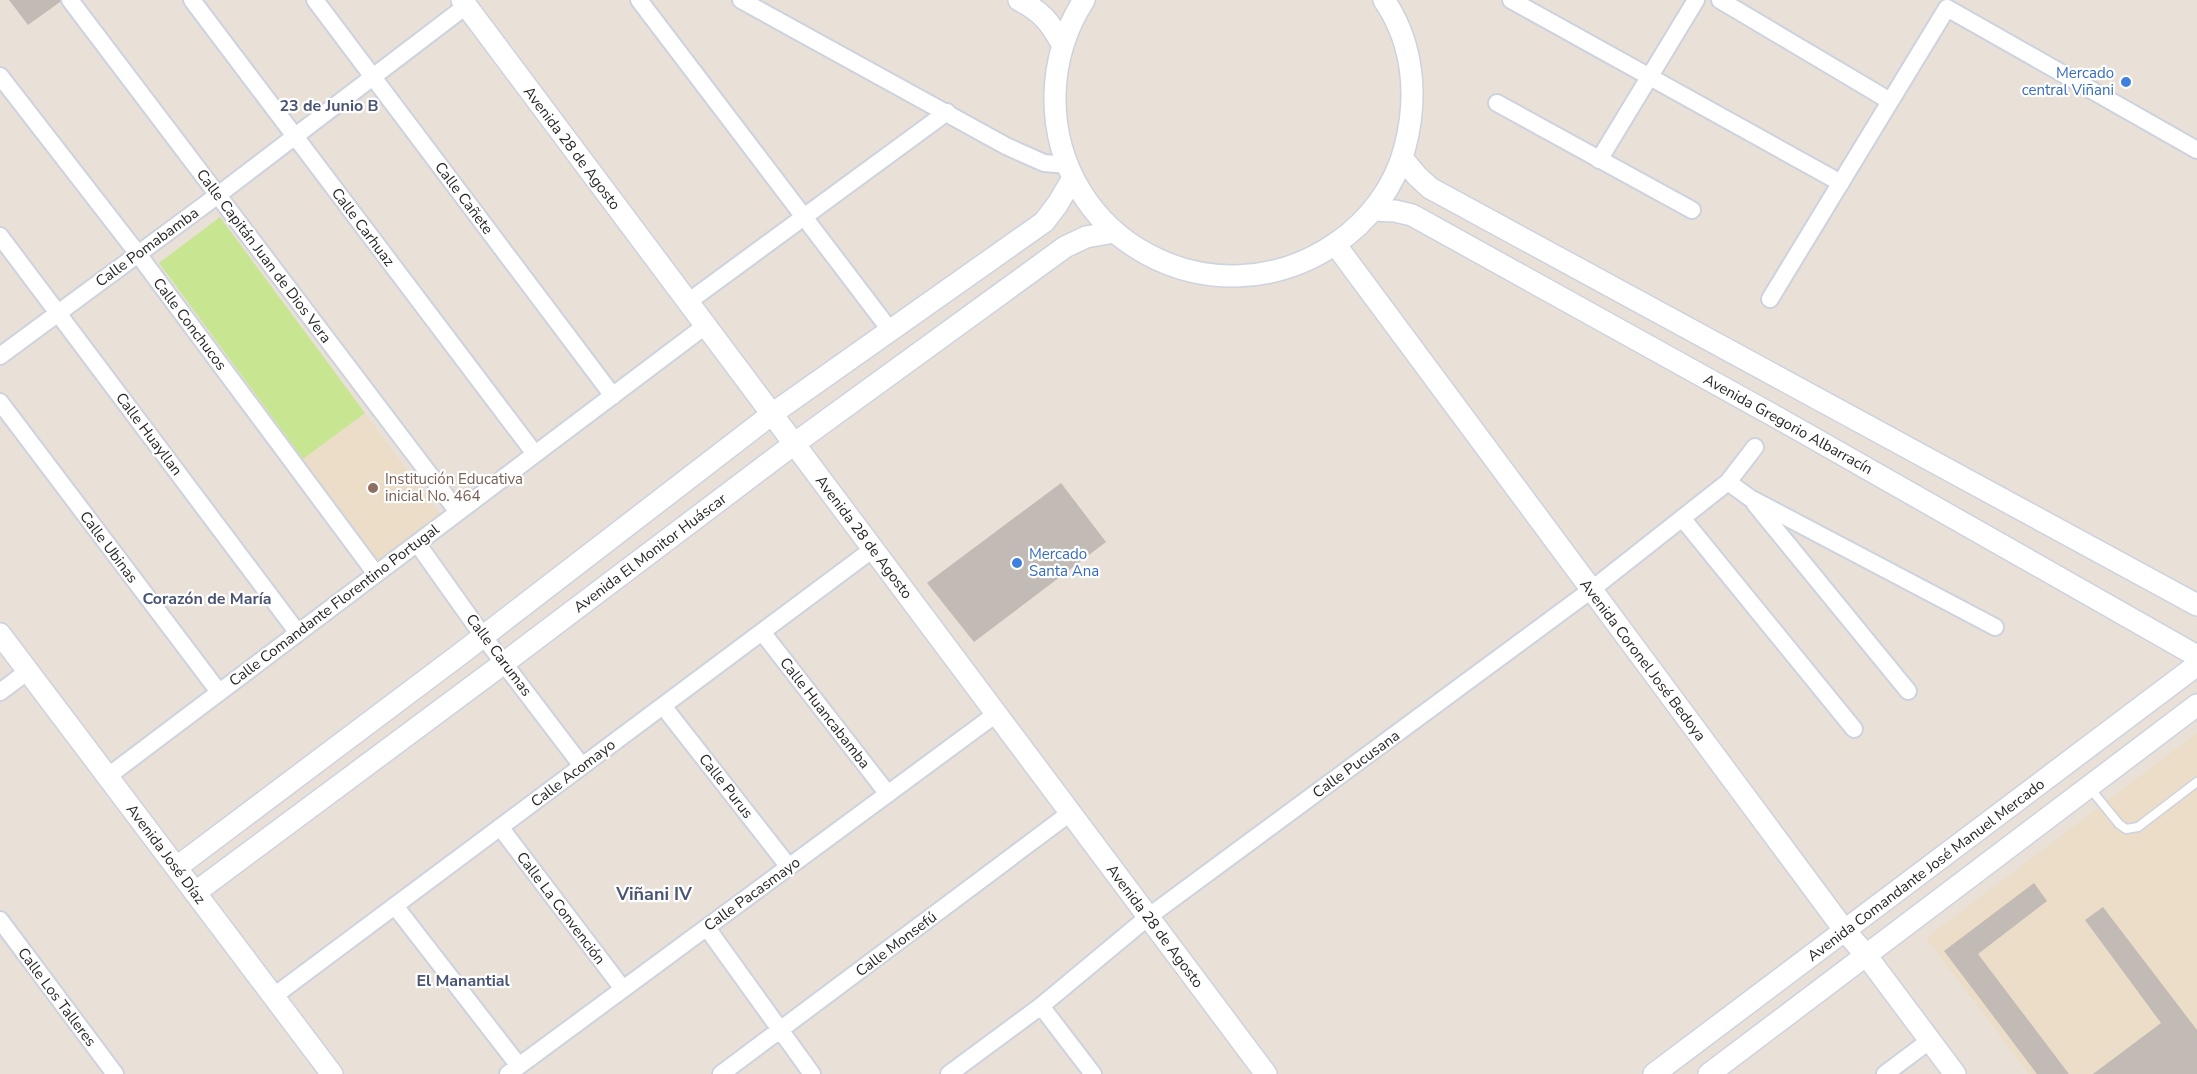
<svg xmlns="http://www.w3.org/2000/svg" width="2197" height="1074" font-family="'Nunito Sans',sans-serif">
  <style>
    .education { fill: #ebddc7 }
    .pitch { fill: #c8e691 }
    .building { fill: #c1bab5 }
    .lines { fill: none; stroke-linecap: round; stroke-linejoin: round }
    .service-casing { stroke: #cdd2df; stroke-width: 11 }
    .minor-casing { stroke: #cdd2df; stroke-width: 20 }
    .tertiary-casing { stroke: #cdd2df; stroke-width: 24 }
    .service { stroke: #fff; stroke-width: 8 }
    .minor { stroke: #fff; stroke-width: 16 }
    .tertiary { stroke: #fff; stroke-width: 21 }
    .shop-dot { fill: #3f7fe0; stroke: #fff; stroke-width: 2 }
    .education-dot { fill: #8d6e63; stroke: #fff; stroke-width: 2 }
    .labels { text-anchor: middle; stroke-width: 4.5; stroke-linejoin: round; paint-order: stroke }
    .shop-label { font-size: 15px; fill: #366cbe; stroke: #fff; text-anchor: end }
    .street-label { font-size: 15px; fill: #262626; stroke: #fff }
    .education-label { font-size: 15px; fill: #785e54; stroke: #fff; text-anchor: start }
    .neighbourhood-label { font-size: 16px; font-weight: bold; fill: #495474; stroke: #fff }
    .quarter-label { font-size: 18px; font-weight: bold; fill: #495474; stroke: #fff }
  </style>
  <rect width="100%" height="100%" fill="#e9e0d8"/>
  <path class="education" d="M 365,413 L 442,517 L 380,563 L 303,459 Z
    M 2197,733 L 2197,1074 L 2029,1074 L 1926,938 Z"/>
  <path class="pitch" d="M 220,217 L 365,413 L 303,459 L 159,263 Z"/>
  <path class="building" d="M 9,0 L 60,0 L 60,2 L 28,25 Z
    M 1061,483 L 1106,542 L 974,642 L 927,583 Z
    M 2034,883 L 2047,901 L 1978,954 L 2069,1074 L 2037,1074 L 1944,951 Z
    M 2103,907 L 2197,1030 L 2197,1074 L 2093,1074 L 2161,1023 L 2085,920 Z"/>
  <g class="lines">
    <g class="service-casing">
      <path id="service" d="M 2089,787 L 2119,824 L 2126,829 L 2138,827 L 2197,782"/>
    </g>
    <g class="minor-casing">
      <path id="minor" d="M 70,0 L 458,512
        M 192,0 L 535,454
        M 315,0 L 613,396
        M 639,0 L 890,330
        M 741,0 L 1006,146 L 1044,163 L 1068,165
        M 1511,0 L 1841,183
        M 1720,0 L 1890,101
        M 0,76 L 138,254 L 376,574
        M 1497,103 L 1692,210
        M 1599,160 L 1696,0
        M 0,236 L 298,633
        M 1770,299 L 1947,8 L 2197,150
        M 688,302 L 947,112
        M 0,356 L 218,195 L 466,6
        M 0,402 L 219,692
        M 1728,482 L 1750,498 L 1995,627
        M 1755,504 L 1908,691
        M 1682,518 L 1854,729
        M 417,543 L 483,636 L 582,766
        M 762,632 L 888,794
        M 0,692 L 28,671
        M 663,706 L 789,867
        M 107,777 L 705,326
        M 500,827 L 623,989
        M 395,906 L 519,1066
        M 0,920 L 115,1074
        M 707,928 L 812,1074
        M 274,996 L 873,549
        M 1041,1006 L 1093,1074
        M 508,1074 L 996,714
        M 721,1074 L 1070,813
        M 949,1074 L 1041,1006 L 1148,917 L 1591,590 L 1728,482 L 1755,447
        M 1885,1074 L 1929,1041"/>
    </g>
    <g class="tertiary-casing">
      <path id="tertiary" d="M 462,0 L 1266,1074
        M 1019,0 C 1042,12 1050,22 1062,44
        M 1084,0 C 1066,28 1056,61 1055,94 C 1052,241 1214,326 1335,244 C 1368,222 1395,187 1405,147 C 1418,97 1414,44 1384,0
        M 1402,158 L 1417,176 L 1430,188 L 2197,605
        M 1373,210 L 1395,211 L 1412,215 L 1778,418 L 2197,656
        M 1335,244 L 1845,931 L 1866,955 L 1955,1074
        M 0,634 L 332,1074
        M 177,867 L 463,652 L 772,414 L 1044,222 L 1057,205 L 1073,178
        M 196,892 L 504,663 L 794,444 L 1065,247 L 1086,237 L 1114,232
        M 1654,1074 L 2197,665
        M 1709,1074 L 2197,705"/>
    </g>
    <use href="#service" class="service"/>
    <use href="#minor" class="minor"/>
    <use href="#tertiary" class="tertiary"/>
  </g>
  <g class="shop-dot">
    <circle cx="2126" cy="82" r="6"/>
    <circle cx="1017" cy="563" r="6"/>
  </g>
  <circle class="education-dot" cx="373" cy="488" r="6"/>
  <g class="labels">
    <g class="shop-label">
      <text x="2114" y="78">Mercado<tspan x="2114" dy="17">central Viñani</tspan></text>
      <text x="1029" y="559" text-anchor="start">Mercado<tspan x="1029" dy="17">Santa Ana</tspan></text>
    </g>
    <g class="street-label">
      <text transform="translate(572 148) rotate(53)" y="5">Avenida 28 de Agosto</text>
      <text transform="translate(464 198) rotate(53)" y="5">Calle Cañete</text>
      <text transform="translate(363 227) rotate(53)" y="5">Calle Carhuaz</text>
      <text transform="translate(147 247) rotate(-36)" y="5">Calle Pomabamba</text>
      <text transform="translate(264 256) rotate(53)" y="5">Calle Capitán Juan de Dios Vera</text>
      <text transform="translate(190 324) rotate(53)" y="5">Calle Conchucos</text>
      <text transform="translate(1788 424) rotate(29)" y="5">Avenida Gregorio Albarracín</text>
      <text transform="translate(149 434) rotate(53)" y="5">Calle Huayllan</text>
      <text transform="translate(864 537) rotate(53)" y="5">Avenida 28 de Agosto</text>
      <text transform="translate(109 547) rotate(53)" y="5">Calle Ubinas</text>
      <text transform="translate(650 553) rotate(-37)" y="5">Avenida El Monitor Huáscar</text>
      <text transform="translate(334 605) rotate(-37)" y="5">Calle Comandante Florentino Portugal</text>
      <text transform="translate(499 655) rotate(53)" y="5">Calle Carumas</text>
      <text transform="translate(1643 660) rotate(53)" y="5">Avenida Coronel José Bedoya</text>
      <text transform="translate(825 713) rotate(52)" y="5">Calle Huancabamba</text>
      <text transform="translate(1356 764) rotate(-36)" y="5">Calle Pucusana</text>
      <text transform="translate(573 773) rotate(-37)" y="5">Calle Acomayo</text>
      <text transform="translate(726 786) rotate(52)" y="5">Calle Purus</text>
      <text transform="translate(166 854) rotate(53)" y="5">Avenida José Díaz</text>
      <text transform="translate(1926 870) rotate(-37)" y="5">Avenida Comandante José Manuel Mercado</text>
      <text transform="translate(752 894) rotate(-36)" y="5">Calle Pacasmayo</text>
      <text transform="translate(561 908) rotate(53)" y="5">Calle La Convención</text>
      <text transform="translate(1155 926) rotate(53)" y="5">Avenida 28 de Agosto</text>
      <text transform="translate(896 944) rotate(-37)" y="5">Calle Monsefú</text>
      <text transform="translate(57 997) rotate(53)" y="5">Calle Los Talleres</text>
    </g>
    <g class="education-label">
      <text x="385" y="484">Institución Educativa<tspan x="385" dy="17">inicial No. 464</tspan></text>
    </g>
    <g class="neighbourhood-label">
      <text x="329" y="111">23 de Junio B</text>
      <text x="207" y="604">Corazón de María</text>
      <text x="463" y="986">El Manantial</text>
    </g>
    <g class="quarter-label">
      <text x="654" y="900">Viñani IV</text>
    </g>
  </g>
</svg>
